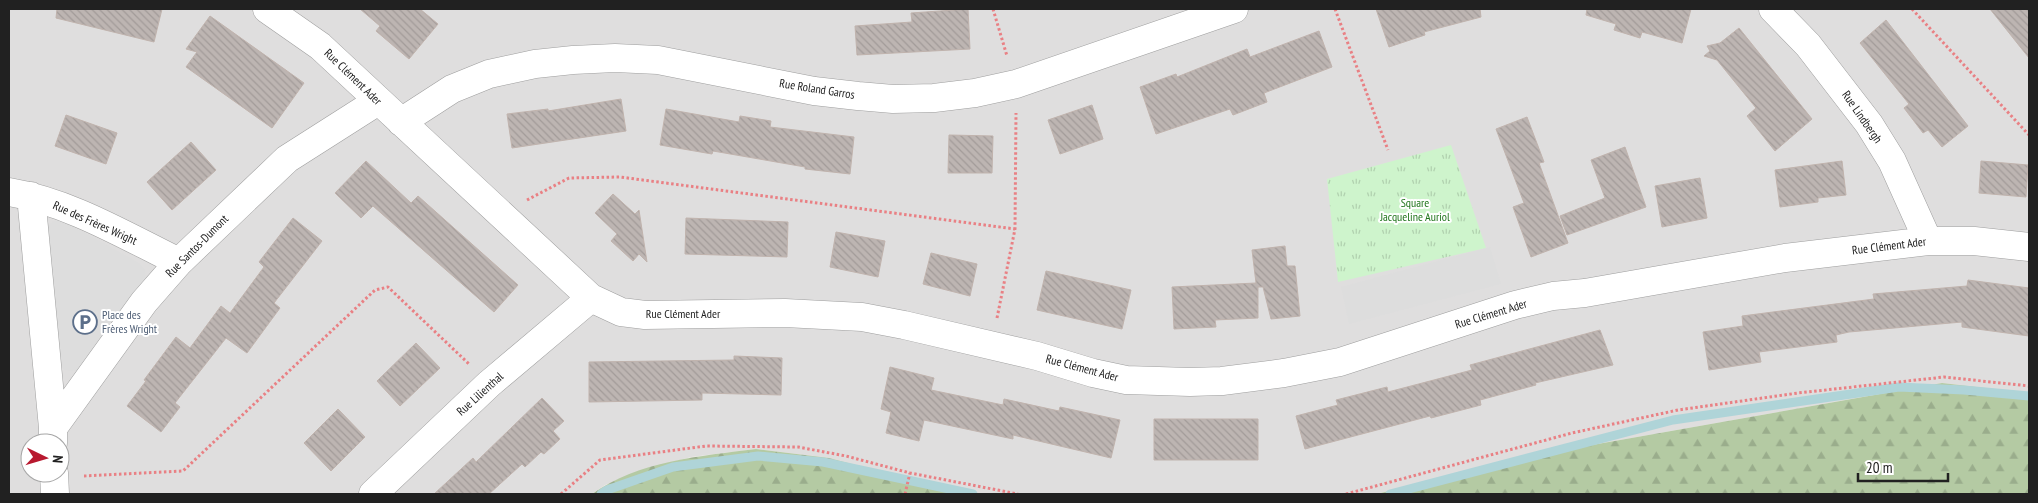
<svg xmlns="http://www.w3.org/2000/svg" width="2038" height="503" font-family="'PT Sans Narrow',sans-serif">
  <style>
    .residential { fill: #dfdede; fill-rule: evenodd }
    .forest { fill: url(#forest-firs) }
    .park { fill: url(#park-tufts) }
    .parking { fill: #ddd }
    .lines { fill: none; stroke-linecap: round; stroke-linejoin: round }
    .stream { stroke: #afd4d8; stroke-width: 9 }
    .building { fill: url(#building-back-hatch); stroke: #c0b3ad }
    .minor-casing { stroke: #9e9e9e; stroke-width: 29 }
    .path { stroke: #e98084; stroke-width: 3; stroke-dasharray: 2.5 2.5; stroke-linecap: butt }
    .minor { stroke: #fff; stroke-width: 28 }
    .labels { text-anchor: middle; stroke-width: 4; stroke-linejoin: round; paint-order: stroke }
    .street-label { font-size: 12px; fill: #212121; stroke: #fff }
    .park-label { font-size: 12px; fill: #1f741a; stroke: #fff }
    .service-label { font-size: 12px; fill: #4e5e75; stroke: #fff; text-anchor: start }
  </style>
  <defs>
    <pattern id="forest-firs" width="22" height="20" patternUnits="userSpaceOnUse" patternTransform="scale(1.25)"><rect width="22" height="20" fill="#b4caa3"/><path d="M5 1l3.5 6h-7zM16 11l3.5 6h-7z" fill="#9aad8c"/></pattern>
    <pattern id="park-tufts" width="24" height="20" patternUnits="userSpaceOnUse" patternTransform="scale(1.25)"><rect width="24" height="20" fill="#cef4cc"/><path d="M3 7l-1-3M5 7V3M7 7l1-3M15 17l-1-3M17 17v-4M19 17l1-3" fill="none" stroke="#b1d1af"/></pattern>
    <pattern id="building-back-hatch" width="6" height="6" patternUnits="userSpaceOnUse" patternTransform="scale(1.25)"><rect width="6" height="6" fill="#bdb5b2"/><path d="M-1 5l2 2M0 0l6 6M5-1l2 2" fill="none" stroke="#a29b99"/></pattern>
  </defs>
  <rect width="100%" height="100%" fill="#f0ede9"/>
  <path class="residential" d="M 9,9 L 2029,9 L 2029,393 L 1942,383 L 1513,459 L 1377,494 L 967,494 L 829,458 L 756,449 L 691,457 L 639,471 L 605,485 L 592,494 L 9,494 ZM 30,443 L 60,443 L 60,473 L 30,473 Z"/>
  <path class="forest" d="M 1942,383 L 2029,393 L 2029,494 L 1377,494 L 1513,459 Z
    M 756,449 L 829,458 L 967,494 L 592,494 C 638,461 701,456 756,449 Z"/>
  <path class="park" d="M 1451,145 L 1486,248 L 1338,282 L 1327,179 Z"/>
  <path class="parking" d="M 60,219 L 139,263 L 145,270 L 146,280 L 77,371 L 65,370 L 59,364 L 47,228 L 52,222 Z
    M 1490,247 L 1501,284 L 1349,324 L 1341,287 Z"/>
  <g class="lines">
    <path class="stream" d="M 601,494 L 607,490 L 673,467 L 758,456 L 823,462 L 973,494
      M 1390,494 L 1673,420 L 1899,387 L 1964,390 L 2029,396"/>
  </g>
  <path class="building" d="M 57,9 L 162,9 L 154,42 L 56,18 Z
    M 360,9 L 420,9 L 438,24 L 409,59 L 376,31 L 380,26 Z
    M 968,9 L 970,49 L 857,55 L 855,26 L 912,22 L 911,13 Z
    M 1376,9 L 1480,9 L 1481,17 L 1424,32 L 1425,35 L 1389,47 Z
    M 1587,9 L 1691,9 L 1682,43 L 1642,32 L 1640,38 L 1614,30 L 1616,24 L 1586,15 Z
    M 1990,9 L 2029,9 L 2029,58 Z
    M 210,16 L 304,83 L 272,128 L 186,67 L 197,52 L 186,49 Z
    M 1886,20 L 1968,126 L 1942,147 L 1928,130 L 1923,133 L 1904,108 L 1909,104 L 1860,43 Z
    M 1739,28 L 1812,119 L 1775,151 L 1747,116 L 1756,108 L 1717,60 L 1704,56 L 1710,51 L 1707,46 L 1720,43 Z
    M 1319,31 L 1332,67 L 1264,93 L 1267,102 L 1233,115 L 1230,109 L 1156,134 L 1140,87 L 1176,74 L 1177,77 L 1247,49 L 1250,57 Z
    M 621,99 L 626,131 L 512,148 L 507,114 L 548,109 L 548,111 Z
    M 1092,105 L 1103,139 L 1060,154 L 1048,120 Z
    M 666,109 L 739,122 L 740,116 L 771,121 L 770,127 L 854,137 L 850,174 L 805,169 L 805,167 L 713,151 L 712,154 L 660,145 Z
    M 66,115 L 117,133 L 106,164 L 55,146 Z
    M 1527,117 L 1544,162 L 1539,163 L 1568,243 L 1531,257 L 1513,207 L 1524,203 L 1496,129 Z
    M 949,135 L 993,136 L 992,173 L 948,173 Z
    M 191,142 L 216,170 L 172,210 L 147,182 Z
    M 1625,147 L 1646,207 L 1567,235 L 1560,216 L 1605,198 L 1591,160 Z
    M 366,161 L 411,203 L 418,196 L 518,285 L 494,312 L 373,206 L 361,218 L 335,193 Z
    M 1842,161 L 1846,195 L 1818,198 L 1818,202 L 1780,207 L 1775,170 Z
    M 1981,161 L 2028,165 L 2026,197 L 1979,193 Z
    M 1700,178 L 1707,218 L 1662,227 L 1655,186 Z
    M 613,194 L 635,214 L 639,210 L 647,262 L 639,254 L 633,261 L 611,241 L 617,234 L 595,213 Z
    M 293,218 L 322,241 L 274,303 L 280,308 L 247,353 L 226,338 L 175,403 L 180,407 L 161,432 L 127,406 L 146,381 L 144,380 L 176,337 L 190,348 L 221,306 L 230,313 L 264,267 L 259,262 Z
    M 686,218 L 788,222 L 787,257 L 685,254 Z
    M 836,232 L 885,241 L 878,277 L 830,267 Z
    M 1285,246 L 1287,266 L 1295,266 L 1300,316 L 1271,319 L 1263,287 L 1258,287 L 1258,318 L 1215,320 L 1216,327 L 1174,329 L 1172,287 L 1256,283 L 1252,250 Z
    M 931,253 L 977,264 L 970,296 L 923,284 Z
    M 1046,271 L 1131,290 L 1122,329 L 1037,310 Z
    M 1968,280 L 2029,288 L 2029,336 L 1962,327 L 1962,322 L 1849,332 L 1836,335 L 1837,342 L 1759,352 L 1761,362 L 1709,370 L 1703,332 L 1743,326 L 1742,316 L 1874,299 L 1873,294 L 1967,286 Z
    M 1600,330 L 1613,365 L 1535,383 L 1536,385 L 1480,400 L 1481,405 L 1431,418 L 1430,416 L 1305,449 L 1296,416 L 1338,405 L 1336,400 L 1387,387 L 1388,392 L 1472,370 L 1470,365 Z
    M 416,343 L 440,368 L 400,406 L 377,381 Z
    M 734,356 L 782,358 L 781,395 L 702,393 L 702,400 L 589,402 L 589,362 L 734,360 Z
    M 890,367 L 934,378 L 931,390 L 1003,405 L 1004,399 L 1059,411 L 1060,407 L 1120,420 L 1111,458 L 1013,435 L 1013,439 L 924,420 L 919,441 L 886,433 L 891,412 L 881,409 Z
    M 542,398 L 564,421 L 553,431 L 560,439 L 544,454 L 541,452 L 525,467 L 522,464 L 489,494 L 434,494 L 473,458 L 476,462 Z
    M 338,409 L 365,437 L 331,471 L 304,443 Z
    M 1154,419 L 1258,419 L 1258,460 L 1154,460 Z"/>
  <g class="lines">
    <g class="minor-casing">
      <path id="minor" d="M 267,9 L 320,46 L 591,298 L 621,312 L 645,315 L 785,313 L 862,317 L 904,325 L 1037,356 L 1093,373 L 1126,380 L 1190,382 L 1222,381 L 1284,373 L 1340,362 L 1515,305 L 1553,296 L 1585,293 L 1785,258 L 1928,241 L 1974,241 L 2029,247
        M 1773,9 L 1808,45 L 1869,124 L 1892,161 L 1928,241
        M 401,122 L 452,89 L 489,74 L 535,64 L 573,60 L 615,58 L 658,60 L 814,91 L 858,96 L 893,99 L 934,98 L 975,93 L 1016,84 L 1234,9
        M 9,192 C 69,202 124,235 179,262
        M 31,196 L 53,428
        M 53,443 L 53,428 L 144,302 L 179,262 L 287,159 L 378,101
        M 54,473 L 55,494
        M 373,494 L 489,384 L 591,298"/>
    </g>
    <path class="path" d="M 993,9 L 1007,56
      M 1335,9 L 1388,150
      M 1912,9 L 2029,135
      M 527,200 L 569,178 L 620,177 L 1015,229
      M 997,318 L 1015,229 L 1016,113
      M 84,476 L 183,471 L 375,290 L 388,287 L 469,364
      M 561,494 L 600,460 L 706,446 L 798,447 L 846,456 L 910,473 L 1018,494
      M 905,494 L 910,473
      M 1346,494 L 1572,433 L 1678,410 L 1798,393 L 1944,377 L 2029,386"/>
    <use href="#minor" class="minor"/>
  </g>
  <defs>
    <g id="parking-ring" transform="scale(1.25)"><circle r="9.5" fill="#fff" stroke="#5c6f8a" stroke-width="1.5"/><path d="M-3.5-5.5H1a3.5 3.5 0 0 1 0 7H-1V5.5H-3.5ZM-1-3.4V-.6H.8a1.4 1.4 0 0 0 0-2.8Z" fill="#5c6f8a"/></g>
  </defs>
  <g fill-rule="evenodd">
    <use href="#parking-ring" x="85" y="322"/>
  </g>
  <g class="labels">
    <g class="street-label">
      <text transform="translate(353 77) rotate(44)" y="4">Rue Clément Ader</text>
      <text transform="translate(817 89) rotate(9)" y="4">Rue Roland Garros</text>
      <text transform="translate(1862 117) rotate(55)" y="4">Rue Lindbergh</text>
      <text transform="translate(95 223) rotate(24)" y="4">Rue des Frères Wright</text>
      <text transform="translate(197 246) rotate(-45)" y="4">Rue Santos-Dumont</text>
      <text transform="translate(1889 246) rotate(-7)" y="4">Rue Clément Ader</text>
      <text x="683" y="318">Rue Clément Ader</text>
      <text transform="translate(1491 314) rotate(-17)" y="4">Rue Clément Ader</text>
      <text transform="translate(1082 368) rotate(15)" y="4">Rue Clément Ader</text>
      <text transform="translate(480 394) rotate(-42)" y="4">Rue Lilienthal</text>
    </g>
    <g class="park-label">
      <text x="1415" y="207">Square<tspan x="1415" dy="14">Jacqueline Auriol</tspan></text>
    </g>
    <g class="service-label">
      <text x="102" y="319">Place des<tspan x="102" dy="14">Frères Wright</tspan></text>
    </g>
  </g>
  <rect width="2038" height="503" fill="none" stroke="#212121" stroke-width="20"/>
  <g transform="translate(45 458) rotate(95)"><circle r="24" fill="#ffffff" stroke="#a6a6a6"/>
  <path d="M0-4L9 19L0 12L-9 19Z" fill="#b8192f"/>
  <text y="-8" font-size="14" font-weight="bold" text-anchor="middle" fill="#212121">N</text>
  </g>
  <path d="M1858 473v8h90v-8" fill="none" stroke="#212121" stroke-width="2.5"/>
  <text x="1866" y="473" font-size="15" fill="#212121" stroke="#ffffff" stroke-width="4" paint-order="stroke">20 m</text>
</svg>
